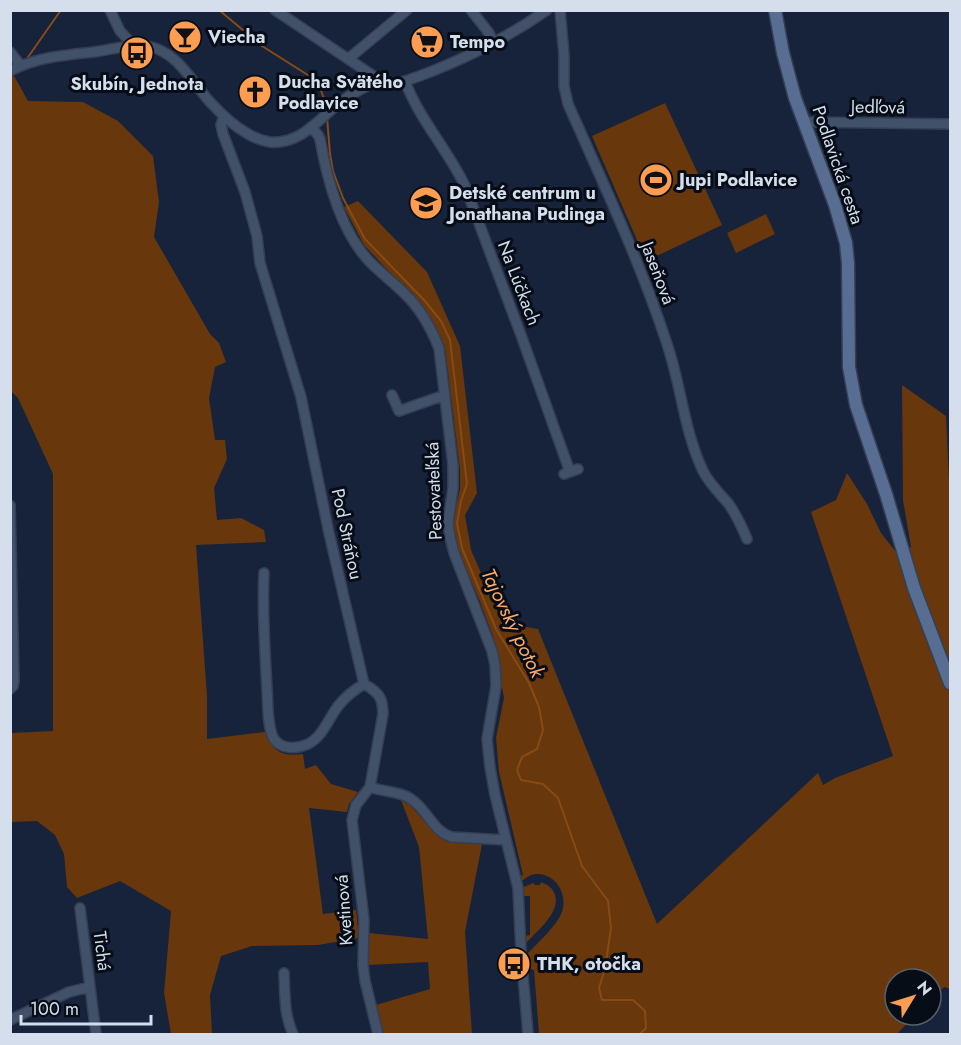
<svg xmlns="http://www.w3.org/2000/svg" width="961" height="1045" font-family="Jost,sans-serif">
  <style>
    .green { fill: #68370b }
    .lines { fill: none; stroke-linecap: round; stroke-linejoin: round }
    .stream { stroke: #874b16; stroke-width: 2 }
    .minor-casing { stroke: #353e52; stroke-width: 12 }
    .secondary-casing { stroke: #353e52; stroke-width: 15 }
    .minor { stroke: #41516a; stroke-width: 9 }
    .secondary { stroke: #576e92; stroke-width: 12 }
    .labels { text-anchor: middle; stroke-width: 6; stroke-linejoin: round; paint-order: stroke }
    .poi-label { font-size: 18px; font-weight: bold; fill: #d4deed; stroke: #070d17; text-anchor: start }
    .street-label { font-size: 18px; fill: #d4deed; stroke: #070d17 }
    .water-label { font-size: 20px; font-style: italic; fill: #fda969; stroke: #070d17 }
  </style>
  <rect width="100%" height="100%" fill="#16233a"/>
  <path class="green" d="M 13,74 L 28,101 L 83,102 L 118,121 L 153,156 L 159,202 L 154,237 L 210,334 L 219,343 L 226,362 L 215,367 L 209,398 L 215,440 L 225,440 L 227,459 L 214,488 L 217,520 L 241,518 L 264,530 L 266,542 L 196,545 L 207,696 L 207,739 L 265,732 C 272,751 282,757 303,754 L 305,769 L 316,765 L 331,784 L 358,792 L 349,804 L 347,812 L 309,808 L 323,914 L 356,910 L 359,938 L 318,945 L 252,946 L 221,956 L 210,995 L 212,1034 L 171,1034 L 164,993 L 171,911 L 120,881 L 77,898 L 67,887 L 64,854 L 55,835 L 37,821 L 11,822 L 11,733 L 53,731 L 53,474 L 18,398 L 11,391 L 10,75 Z
    M 665,103 L 722,225 L 646,261 L 592,136 Z
    M 358,201 L 427,272 L 460,346 L 477,493 L 465,515 L 471,550 L 503,623 L 538,629 L 657,924 L 818,773 L 823,785 L 835,778 L 893,756 L 811,512 L 836,500 L 847,473 L 867,504 L 881,533 L 896,552 L 911,547 L 903,500 L 902,385 L 946,416 L 950,502 L 950,989 L 944,987 L 931,999 L 931,979 L 895,979 L 895,1015 L 915,1015 L 897,1034 L 539,1034 L 534,970 L 528,968 L 527,954 C 536,945 557,925 561,914 C 570,895 554,869 531,875 C 527,877 523,880 519,883 L 518,876 L 523,875 L 499,772 L 496,738 L 504,698 L 498,667 L 490,640 L 494,639 L 479,599 L 456,546 L 453,519 L 460,489 L 460,469 L 445,348 L 431,319 L 412,296 L 364,245 L 344,207 Z
    M 766,214 L 775,234 L 736,253 L 727,233 Z
    M 401,800 L 410,805 L 436,834 L 447,842 L 482,844 L 465,932 L 472,1034 L 384,1034 L 376,1005 L 430,989 L 428,962 L 368,965 L 369,933 L 428,939 L 419,847 Z
    M 541,882 C 548,885 553,888 555,895 C 561,912 536,932 525,944 L 525,936 L 530,935 L 530,896 L 524,896 L 524,887 L 533,883 L 535,885 L 540,885 Z"/>
  <g class="lines">
    <path class="stream" d="M 219,10 L 262,46 L 311,77 L 320,88 L 325,101 L 326,111
      M 26,60 L 61,10
      M 327,117 L 330,154 L 333,171 L 343,198 L 365,239 L 424,300 L 441,321 L 450,340 L 467,484 L 461,501 L 457,523 L 462,548 L 496,629 L 529,683 L 539,707 L 543,730 L 537,749 L 522,757 L 517,770 L 521,780 L 543,784 L 558,798 L 582,866 L 608,901 L 611,928 L 605,969 L 599,988 L 602,1000 L 633,1000 L 645,1011 L 646,1028 L 640,1034"/>
    <g class="minor-casing">
      <path id="minor" d="M 110,10 L 120,31 L 133,45
        M 275,10 L 381,81
        M 471,10 L 489,33 L 494,44
        M 560,10 L 564,55 L 564,86 L 568,104 C 603,183 640,261 667,344 C 681,385 684,431 703,471 C 709,483 719,493 728,503 C 736,514 742,527 747,539
        M 10,52 L 21,66
        M 348,59 L 407,10
        M 10,71 C 37,57 65,55 94,52 C 110,50 132,43 148,46 C 179,53 191,81 210,102 C 222,115 234,126 248,134 C 255,138 263,141 270,142 C 307,145 324,109 354,93 C 361,89 370,84 379,82 C 383,81 387,84 392,83 C 396,83 401,82 405,81 C 415,78 425,74 435,70 C 475,54 511,35 547,10
        M 405,81 C 419,119 448,150 465,186 L 521,335 L 570,472
        M 224,116 L 221,125 L 223,134 L 245,192 L 257,236 L 260,263 L 301,397 L 329,533 L 364,684
        M 805,122 L 950,124
        M 311,127 L 318,135 L 320,139 C 327,179 341,232 370,262 C 381,273 394,283 405,294 C 421,309 431,328 439,348 L 453,465 L 453,488 L 448,523 L 450,537 L 454,553 L 492,651 L 495,665 L 496,686 L 487,739 L 490,767 L 495,795 L 518,888 L 521,952 L 528,1034
        M 392,395 L 399,411 L 445,395
        M 564,474 L 578,469
        M 10,505 L 14,681 L 13,686 L 10,689
        M 264,573 C 262,612 265,650 267,689 C 268,702 267,728 274,739 C 282,750 297,749 308,744 C 323,737 329,717 339,705 C 346,696 354,690 364,684
        M 364,684 C 378,692 383,697 383,714 L 370,787 L 356,805 L 352,820 L 364,920 L 363,965 L 365,981 L 378,1034
        M 370,787 C 383,792 400,791 411,799 C 427,809 433,832 452,837 L 506,840
        M 80,908 L 96,1034
        M 284,973 C 285,994 284,1015 293,1034
        M 10,1020 L 69,992 L 90,987"/>
    </g>
    <g class="secondary-casing">
      <path id="secondary" d="M 775,10 L 783,53 L 795,98 L 835,205 L 846,243 L 848,263 L 849,367 L 856,405 L 886,494 L 914,588 L 950,683"/>
    </g>
    <use href="#minor" class="minor"/>
    <use href="#secondary" class="secondary"/>
  </g>
  <defs>
    <g id="bar-disc" transform="scale(1.725)"><circle r="9.5" fill="#fc9d52" stroke="#070d17"/><path d="M-6-5H6L.8 .8V4.5H3.5V6h-7V4.5H-.8V.8Z" fill="#111"/></g>
    <g id="supermarket-disc" transform="scale(1.725)"><circle r="9.5" fill="#fc9d52" stroke="#070d17"/><path d="M-6-5.5h2.5l.6 2H6L4.5 2H-2.5L-4.4-4H-6ZM-1.5 3.2a1.3 1.3 0 1 0 .1 0ZM3 3.2a1.3 1.3 0 1 0 .1 0Z" fill="#111"/></g>
    <g id="bus-disc" transform="scale(1.725)"><circle r="9.5" fill="#fc9d52" stroke="#070d17"/><path d="M-5-6H5V4H4V6H2V4H-2V6H-4V4H-5ZM-3.5-4V0h7V-4ZM-3.5 1.2v1.5H-2V1.2ZM2 1.2v1.5H3.5V1.2Z" fill="#111"/></g>
    <g id="church-disc" transform="scale(1.725)"><circle r="9.5" fill="#fc9d52" stroke="#070d17"/><path d="M-1.2-6h2.4v3.5h3.3v2.4h-3.3V6h-2.4V-.1h-3.3v-2.4h3.3Z" fill="#111"/></g>
    <g id="stadium-disc" transform="scale(1.725)"><circle r="9.5" fill="#fc9d52" stroke="#070d17"/><path d="M0-5a6.5 5 0 1 0 0 10a6.5 5 0 1 0 0-10ZM-3.5-1.8h7v3.6h-7Z" fill="#111"/></g>
    <g id="school-disc" transform="scale(1.725)"><circle r="9.5" fill="#fc9d52" stroke="#070d17"/><path d="M0-5L7-2L0 1L-7-2ZM-4 1L0 2.5L4 1V4Q0 6-4 4Z" fill="#111"/></g>
  </defs>
  <g fill-rule="evenodd">
    <use href="#bar-disc" x="185" y="37"/>
    <use href="#supermarket-disc" x="427" y="42"/>
    <use href="#bus-disc" x="137" y="53"/>
    <use href="#church-disc" x="255" y="92"/>
    <use href="#stadium-disc" x="656" y="180"/>
    <use href="#school-disc" x="426" y="203"/>
    <use href="#bus-disc" x="514" y="964"/>
  </g>
  <g class="labels">
    <g class="poi-label">
      <text x="208" y="43">Viecha</text>
      <text x="450" y="48">Tempo</text>
      <text x="278" y="88">Ducha Svätého<tspan x="278" dy="21">Podlavice</tspan></text>
      <text x="137" y="90" text-anchor="middle">Skubín, Jednota</text>
      <text x="679" y="186">Jupi Podlavice</text>
      <text x="449" y="199">Detské centrum u<tspan x="449" dy="21">Jonathana Pudinga</tspan></text>
      <text x="537" y="970">THK, otočka</text>
    </g>
    <g class="street-label">
      <text transform="translate(878 107) rotate(1)" y="6">Jedľová</text>
      <text transform="translate(838 165) rotate(71)" y="6">Podlavická cesta</text>
      <text transform="translate(658 273) rotate(69)" y="6">Jaseňová</text>
      <text transform="translate(519 283) rotate(69)" y="6">Na Lúčkach</text>
      <text transform="translate(434 491) rotate(-92)" y="6">Pestovateľská</text>
      <text transform="translate(347 534) rotate(78)" y="6">Pod Stráňou</text>
      <text transform="translate(344 910) rotate(-94)" y="6">Kvetinová</text>
      <text transform="translate(102 951) rotate(83)" y="6">Tichá</text>
    </g>
    <g class="water-label">
      <text transform="translate(513 623) rotate(64)" y="7">Tajovský potok</text>
    </g>
  </g>
  <rect width="961" height="1045" fill="none" stroke="#d4deed" stroke-width="24"/>
  <g transform="translate(913 997) rotate(52)"><circle r="28" fill="#070d17" stroke="#59616d" stroke-width="1.5"/>
  <path d="M0-4.5L10 22L0 15L-10 22Z" fill="#fc9d52"/>
  <text y="-9" font-size="16" font-weight="bold" text-anchor="middle" fill="#d4deed">N</text>
  </g>
  <path d="M21 1015v9h130v-9" fill="none" stroke="#d4deed" stroke-width="3"/>
  <text x="30" y="1015" font-size="18" fill="#d4deed" stroke="#070d17" stroke-width="4.5" paint-order="stroke">100 m</text>
</svg>
